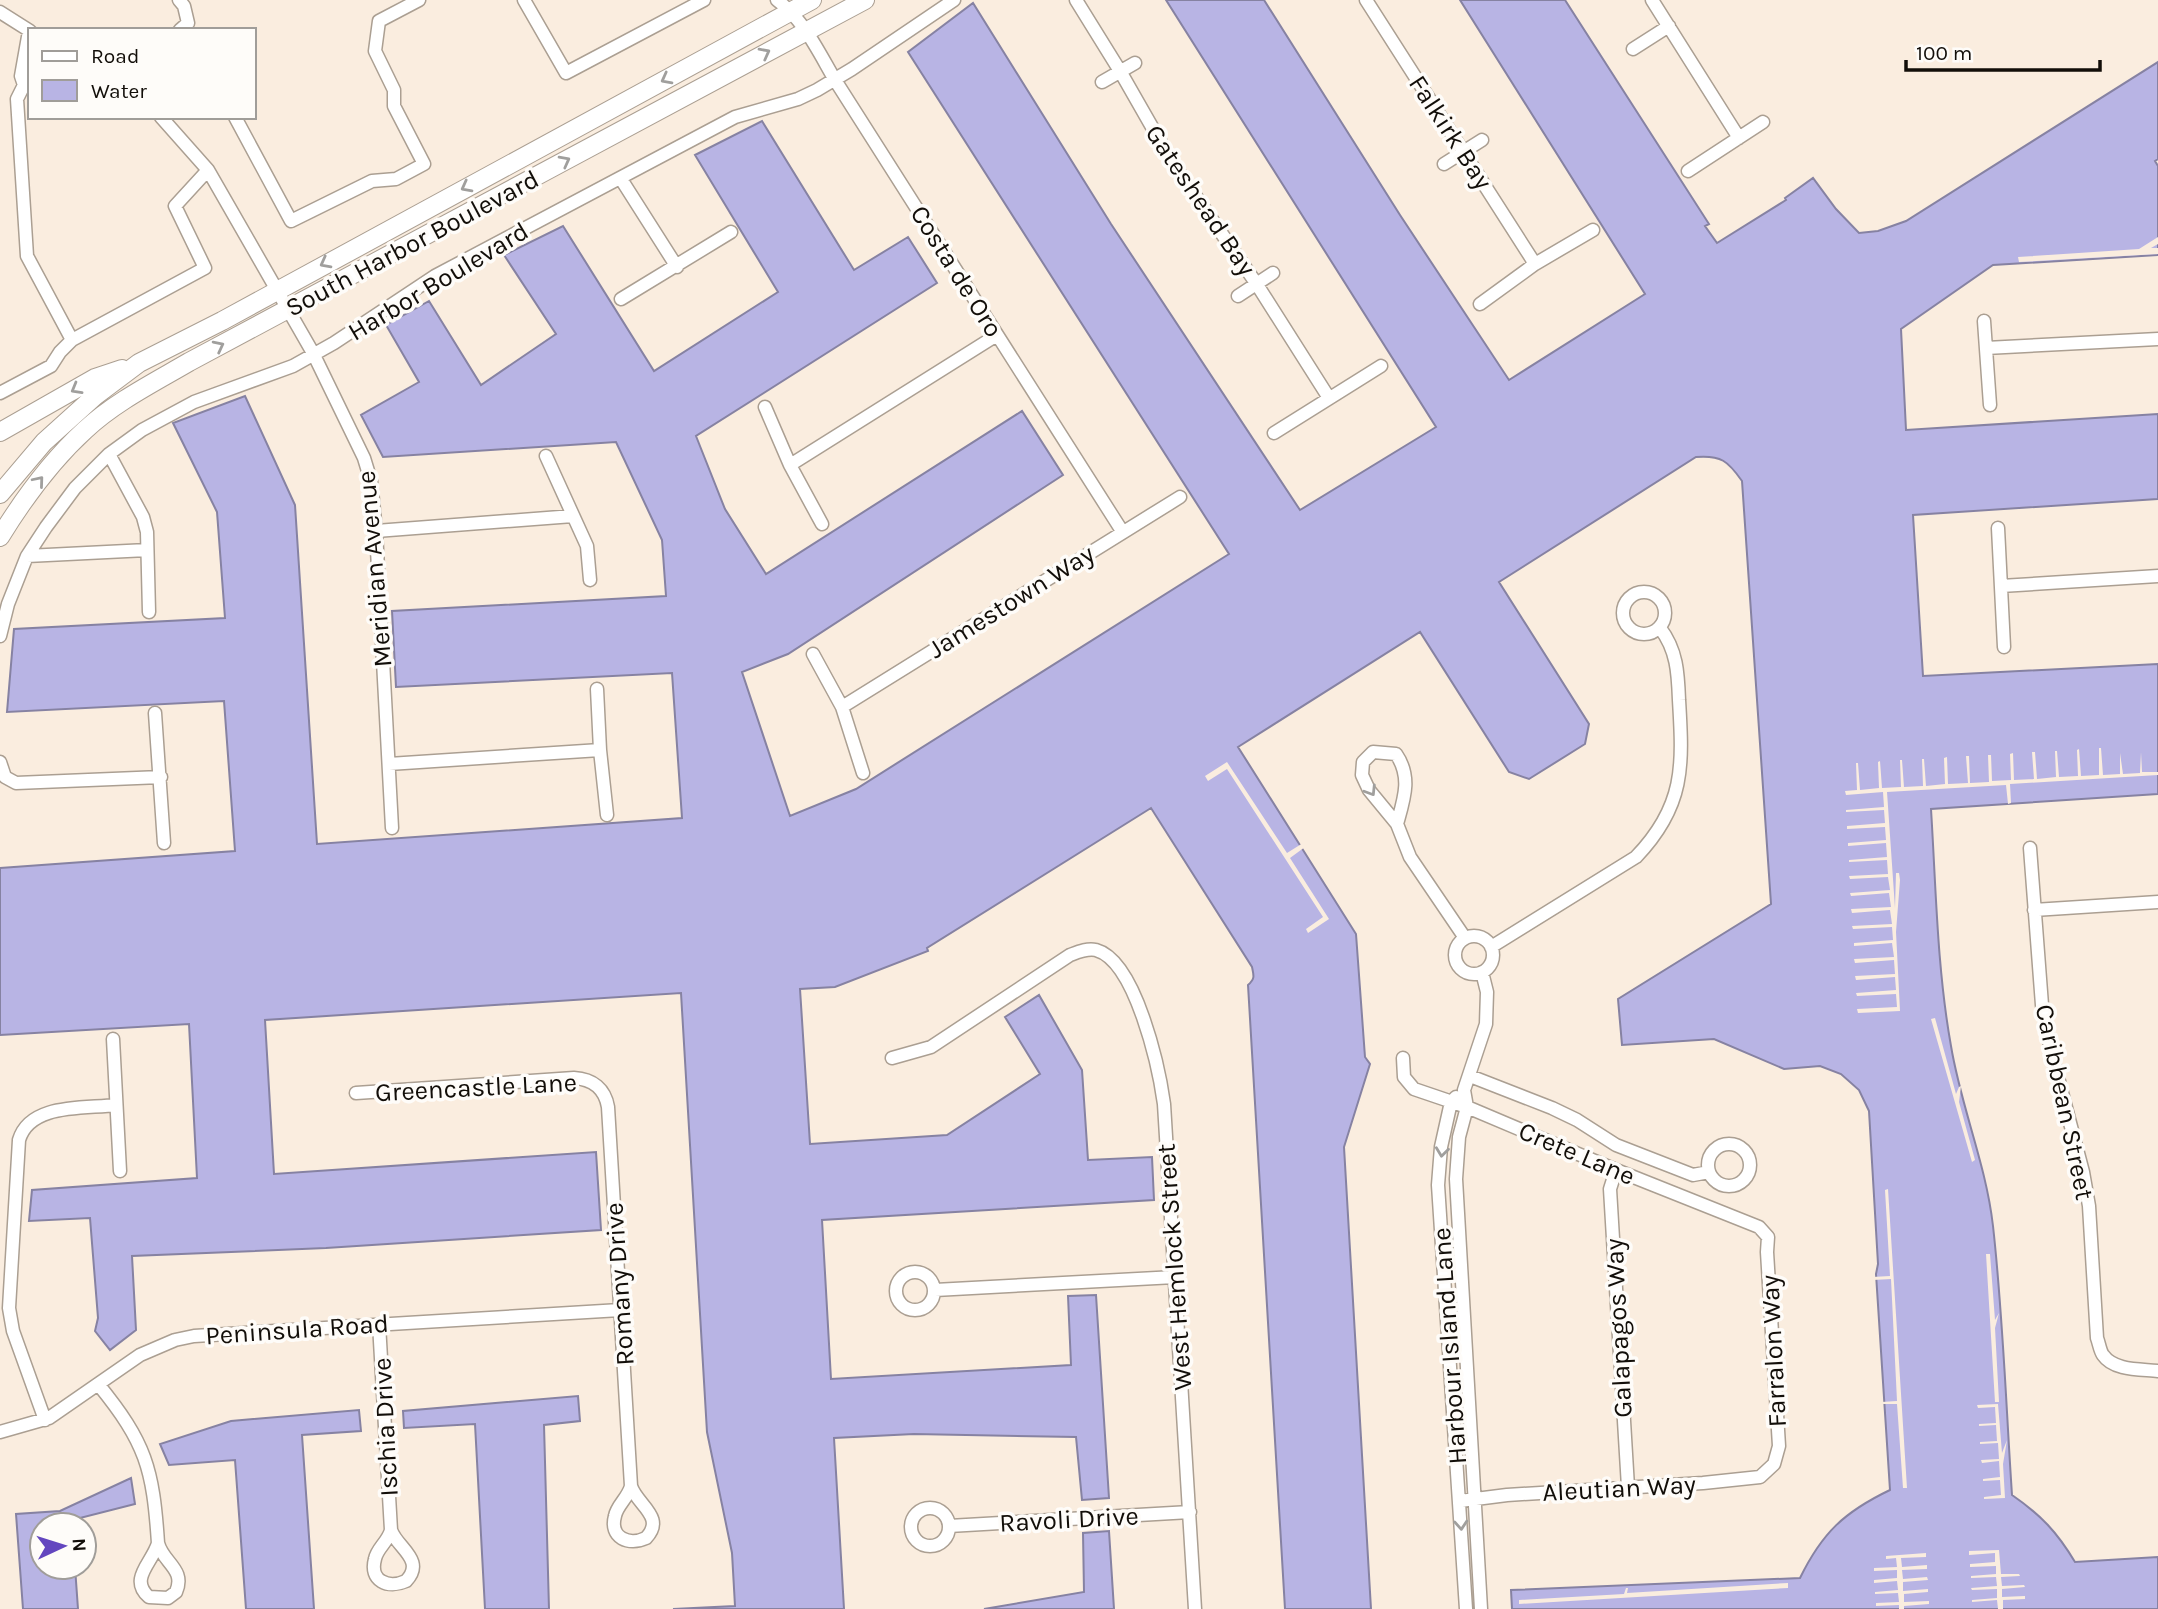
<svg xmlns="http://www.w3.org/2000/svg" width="2158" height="1609" font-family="Karla,sans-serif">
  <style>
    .water { fill: #b8b4e4; stroke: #8682a2; stroke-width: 2 }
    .pier { fill: #faeddf }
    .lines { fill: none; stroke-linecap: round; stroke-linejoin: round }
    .street-casing { stroke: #ab9f92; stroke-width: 15 }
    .secondary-casing { stroke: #ab9f92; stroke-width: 20 }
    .street { stroke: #fff; stroke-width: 12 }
    .secondary { stroke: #fff; stroke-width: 18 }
    .oneway { stroke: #a09f9d }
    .labels { text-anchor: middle; stroke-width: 7; stroke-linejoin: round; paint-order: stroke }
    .street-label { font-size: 26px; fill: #120e09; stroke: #fefcf9 }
  </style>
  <rect width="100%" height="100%" fill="#faeddf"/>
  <path class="water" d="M 1166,0 L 1264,0 L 1400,215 L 1509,380 L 1645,294 L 1460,0 L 1565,0 L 1709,224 L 1705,226 L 1717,243 L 1786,200 L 1785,198 L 1813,178 L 1836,209 L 1859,233 L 1878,231 L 1906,221 L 2158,62 L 2158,159 L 2155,161 L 2158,166 L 2158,255 L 1993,265 L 1901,329 L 1906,430 L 2158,414 L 2158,499 L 1913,515 L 1923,676 L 2158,664 L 2158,794 L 1931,809 C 1936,888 1937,968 1951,1046 C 1961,1107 1986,1164 1993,1226 C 2003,1315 2006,1406 2012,1495 C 2041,1515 2057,1532 2075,1562 L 2158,1557 L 2158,1609 L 1512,1609 L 1511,1590 L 1800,1578 C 1822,1533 1844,1512 1890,1490 L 1876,1274 L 1878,1264 L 1869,1111 L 1859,1090 L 1841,1074 L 1820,1066 L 1784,1069 L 1714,1039 L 1622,1045 L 1618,999 L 1771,904 L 1742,481 C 1728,461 1721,455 1696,457 L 1499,582 L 1589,724 L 1585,744 L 1529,779 L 1509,772 L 1420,632 L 1238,747 L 1356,934 L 1365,1057 L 1370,1064 L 1344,1147 L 1371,1609 L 1285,1609 L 1248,985 C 1255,979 1254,976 1252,967 L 1151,808 L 927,948 L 928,951 L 835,987 L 800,989 L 810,1144 L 947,1135 L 1040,1074 L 1005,1017 L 1039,995 L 1082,1070 L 1088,1160 L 1152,1157 L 1154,1200 L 822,1220 L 831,1379 L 1071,1365 L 1068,1296 L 1096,1295 L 1109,1498 L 1082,1500 L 1076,1437 L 914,1434 L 834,1438 L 844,1609 L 673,1609 L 735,1606 L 732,1553 L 707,1432 L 681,993 L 265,1020 L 274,1174 L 596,1152 L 601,1230 L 326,1248 L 132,1256 L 136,1330 L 110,1350 L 95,1331 L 98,1318 L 90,1218 L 29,1221 L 32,1190 L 197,1178 L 189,1024 L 0,1035 L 0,868 L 235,851 L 224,701 L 7,712 L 14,629 L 225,618 L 217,512 L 173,423 L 245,396 L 295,505 L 317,844 L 682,818 L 672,673 L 396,687 L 392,611 L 666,596 L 662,540 L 616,442 L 383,457 L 361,415 L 419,382 L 386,325 L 429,301 L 481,385 L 556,334 L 504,255 L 563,226 L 654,371 L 778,292 L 695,155 L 762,121 L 854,270 L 908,237 L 937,283 L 696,436 L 725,509 L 766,574 L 1022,411 L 1063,475 L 788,654 L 742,672 L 790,816 L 856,789 L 1229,554 L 908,52 L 973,3 L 1111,224 L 1300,510 L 1436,427 Z
    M 578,1396 L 580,1421 L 544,1425 L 549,1609 L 485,1609 L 475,1424 L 404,1428 L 403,1411 Z
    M 359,1410 L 361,1431 L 302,1435 L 314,1609 L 246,1609 L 235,1460 L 169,1465 L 160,1444 L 231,1421 Z
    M 131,1478 L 135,1504 L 72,1520 L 72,1525 L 42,1525 L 42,1567 L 75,1567 L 78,1609 L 23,1609 L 16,1514 L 60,1511 Z
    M 1109,1531 L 1114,1609 L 984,1609 L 1084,1592 L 1083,1533 Z"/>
  <path class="pier" d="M 2158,237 L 2158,244 L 2151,248 L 2158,248 L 2158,254 L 2019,262 L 2018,257 L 2139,249 Z
    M 2099,748 L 2101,748 L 2103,775 L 2120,774 L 2120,753 L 2123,774 L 2140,773 L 2141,752 L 2142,772 L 2158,772 L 2158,775 L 2010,784 L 2011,803 L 2008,804 L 2006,785 L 1887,792 L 1895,908 L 1896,873 L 1899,873 L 1900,880 L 1896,932 L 1900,1011 L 1858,1013 L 1857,1009 L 1897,1007 L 1896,994 L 1857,996 L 1856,993 L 1896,990 L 1895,977 L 1856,980 L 1855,976 L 1895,974 L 1894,960 L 1855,963 L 1854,959 L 1894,957 L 1892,943 L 1854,946 L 1854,943 L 1893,940 L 1892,927 L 1853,929 L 1852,926 L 1892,924 L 1890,910 L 1852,913 L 1851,909 L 1891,907 L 1889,893 L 1851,896 L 1850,893 L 1890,890 L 1888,877 L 1850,879 L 1849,876 L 1888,874 L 1887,860 L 1849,862 L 1849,860 L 1887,857 L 1886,843 L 1848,846 L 1848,843 L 1886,840 L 1885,827 L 1847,829 L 1847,826 L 1885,823 L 1884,810 L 1846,812 L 1846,810 L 1884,807 L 1883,792 L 1846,795 L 1845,791 L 1857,790 L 1856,763 L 1858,763 L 1860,790 L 1879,788 L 1878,762 L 1880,761 L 1882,788 L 1901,787 L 1900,760 L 1902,760 L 1904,787 L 1923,786 L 1922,759 L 1924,759 L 1926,786 L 1945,784 L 1944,758 L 1947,757 L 1948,784 L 1968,783 L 1966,756 L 1969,756 L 1970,783 L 1989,782 L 1988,755 L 1991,755 L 1992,781 L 2011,780 L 2010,754 L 2013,753 L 2014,780 L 2034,779 L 2032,752 L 2035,752 L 2037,779 L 2056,777 L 2055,751 L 2057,751 L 2059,777 L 2078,776 L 2077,750 L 2079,749 L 2081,776 L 2099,775 Z
    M 1227,762 L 1287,853 L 1303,843 L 1305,847 L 1290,858 L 1329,919 L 1308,933 L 1306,929 L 1323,917 L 1227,769 L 1208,781 L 1205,776 Z
    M 1935,1018 L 1956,1094 L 1959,1087 L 1961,1086 L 1959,1102 L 1975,1160 L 1972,1162 L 1931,1019 Z
    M 1888,1189 L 1907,1488 L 1903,1488 L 1897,1404 L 1881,1404 L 1881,1402 L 1897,1401 L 1891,1279 L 1873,1280 L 1872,1277 L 1890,1276 L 1885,1190 Z
    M 1986,1254 L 1990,1254 L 1995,1320 L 1999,1313 L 1995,1328 L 1999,1402 L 1995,1402 Z
    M 1998,1404 L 2002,1453 L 2007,1440 L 2003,1464 L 2005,1498 L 1984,1499 L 1984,1497 L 2001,1495 L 2000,1480 L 1983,1481 L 1983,1479 L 2000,1477 L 1999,1461 L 1982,1463 L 1981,1460 L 1999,1459 L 1998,1443 L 1980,1444 L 1980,1442 L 1997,1441 L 1996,1425 L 1979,1426 L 1979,1424 L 1996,1423 L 1995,1407 L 1978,1408 L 1977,1405 Z
    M 1999,1550 L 2001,1574 L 2019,1574 L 2020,1576 L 2001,1577 L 2002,1586 L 2024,1585 L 2025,1587 L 2002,1589 L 2002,1597 L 2025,1596 L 2025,1599 L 2003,1600 L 2003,1609 L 2026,1609 L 1998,1609 L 1997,1600 L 1972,1602 L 1972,1600 L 1997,1598 L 1997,1589 L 1972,1590 L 1971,1588 L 1997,1586 L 1996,1577 L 1971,1578 L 1971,1576 L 1996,1574 L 1996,1566 L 1970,1567 L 1970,1564 L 1995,1562 L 1995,1553 L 1969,1555 L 1969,1551 Z
    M 1926,1553 L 1926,1557 L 1901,1558 L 1902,1567 L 1927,1565 L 1927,1569 L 1902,1570 L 1903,1579 L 1927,1577 L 1928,1580 L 1903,1582 L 1903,1591 L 1928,1589 L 1928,1592 L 1904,1594 L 1904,1602 L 1929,1601 L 1929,1604 L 1904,1606 L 1904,1609 L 1899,1609 L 1899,1605 L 1876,1606 L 1876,1603 L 1899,1602 L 1898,1593 L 1875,1594 L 1875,1592 L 1898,1590 L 1897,1581 L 1874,1583 L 1874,1580 L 1897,1578 L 1897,1570 L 1874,1571 L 1874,1568 L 1897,1567 L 1896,1558 L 1886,1559 L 1886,1556 Z
    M 1788,1583 L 1788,1588 L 1519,1604 L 1519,1600 L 1624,1594 L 1626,1588 L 1628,1588 L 1627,1593 Z"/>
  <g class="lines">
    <g class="street-casing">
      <path id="street" d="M 179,0 L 184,6 L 188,23 L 180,30
        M 524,0 L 566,73 L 704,0
        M 777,0 C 804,20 818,51 835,80 L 1122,531
        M 1076,0 L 1120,71 L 1172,162 L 1256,283 L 1329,398
        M 1366,0 L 1535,264
        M 1652,0 L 1739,138
        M 0,12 L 30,31
        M 29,31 L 21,76 L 24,85 L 17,99 L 27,256 L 72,340
        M 1633,49 L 1669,26
        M 1102,82 L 1135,63
        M 161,117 L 208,170 L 313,353 L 364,458 L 371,481 L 376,531 L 392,828
        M 235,117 L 291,221 L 372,181 L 396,179 L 424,164 L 394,106 L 394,90 L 375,51 L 379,21 L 419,0
        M 1444,164 L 1482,140
        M 1688,171 L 1763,122
        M 621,179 L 677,267
        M 1238,296 L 1273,273
        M 621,299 L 731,232
        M 1480,304 L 1535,264 L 1593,230
        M 1984,321 L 1990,405
        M 1986,348 L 2158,339
        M 0,393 L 51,366 L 60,352 L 72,340 L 205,268 L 175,206 L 208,170
        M 765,407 L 790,465 L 822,524
        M 1274,433 L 1381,366
        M 109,454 L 143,517 L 147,532 L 149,612
        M 546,456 L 587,546 L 590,580
        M 790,465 L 997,335
        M 1998,528 L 2004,647
        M 376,531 L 573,516
        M 27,556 L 147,550
        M 2001,586 L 2158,576
        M1623 613a21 21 0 1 1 42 0a21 21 0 1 1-42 0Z
        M 0,636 L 8,604 L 27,556 L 46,527 L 75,488 L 109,454 L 142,430 L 194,402 L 293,366 L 334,343 L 435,276 L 735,117 L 798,99 L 817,90 L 852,69 L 954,0
        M 813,654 L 842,707 L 863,773
        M 597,689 L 600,750 L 607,815
        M 842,707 L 1180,497
        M 155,713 L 164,843
        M 0,762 L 5,777 L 16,783 L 161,777
        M 389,764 L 600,750
        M 1397,824 C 1404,799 1412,777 1396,754 L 1373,752 L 1363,762 L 1362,775 L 1369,790 L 1397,824 L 1410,857 L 1465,938
        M 2030,848 L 2042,1005 L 2051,1051 L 2083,1172 L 2089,1206 L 2097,1338 C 2099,1343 2100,1351 2103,1355 C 2114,1371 2141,1369 2158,1371
        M 2034,910 L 2158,902
        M1455 955a19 19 0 1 1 38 0a19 19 0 1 1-38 0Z
        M 1491,947 L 1636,857 C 1685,806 1683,766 1679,700 C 1678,673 1677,650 1660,628
        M 113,1039 L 120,1171
        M 892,1058 L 931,1047 L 1070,955 C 1078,952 1087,948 1096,950 C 1136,961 1159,1068 1164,1104 L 1195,1609
        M 1403,1058 L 1404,1077 L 1414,1089 L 1467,1107 L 1616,1170 L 1759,1227 L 1768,1237 L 1767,1252 L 1779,1446 L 1774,1464 L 1760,1477 L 1703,1483 L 1507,1495 L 1460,1501
        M 1470,1076 L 1552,1108 L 1577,1120 L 1616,1145 L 1693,1175 L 1709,1172
        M 356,1093 L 574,1078 C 593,1079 605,1089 608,1107 L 631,1486
        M 1456,1097 L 1451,1102 L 1441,1147 L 1438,1185 L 1466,1609
        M1708 1165a21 21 0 1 1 42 0a21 21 0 1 1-42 0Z
        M 1616,1170 L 1610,1189 L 1628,1487
        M896 1291a19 19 0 1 1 38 0a19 19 0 1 1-38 0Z
        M 935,1290 L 1175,1277
        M 379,1324 L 391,1530
        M 98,1384 C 146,1443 153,1468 158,1543
        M 45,1420 L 13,1331 L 9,1308 L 19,1140 C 30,1103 84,1109 116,1105
        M 0,1432 L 49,1418 L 140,1355 L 175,1340 L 194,1336 L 620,1310
        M 631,1486 C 637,1505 666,1517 646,1538 C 629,1546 609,1538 615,1516 C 617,1505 628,1498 631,1486 Z
        M911 1527a19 19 0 1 1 38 0a19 19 0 1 1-38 0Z
        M 949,1526 L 1190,1512
        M 391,1530 C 397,1548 426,1560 406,1581 C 388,1589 369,1581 375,1559 C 377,1548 388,1542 391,1530 Z
        M 158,1543 C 163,1563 186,1569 176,1592 L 168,1598 L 149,1597 C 128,1579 153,1562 158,1543 Z
        M 1481,1609 L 1456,1179 L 1459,1137 L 1467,1107 L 1464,1090 L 1486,1024 L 1487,992 L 1482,972"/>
    </g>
    <g class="secondary-casing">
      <path id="secondary" d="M 0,432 L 95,378 L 122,369
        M 0,494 L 44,442 L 95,396 L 139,363 L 222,321 L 812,0
        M 0,537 C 24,498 51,461 85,430 C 115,402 153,383 189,362 L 865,0"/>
    </g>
    <use href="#street" class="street"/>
    <use href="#secondary" class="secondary"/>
  </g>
  <defs><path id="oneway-chevron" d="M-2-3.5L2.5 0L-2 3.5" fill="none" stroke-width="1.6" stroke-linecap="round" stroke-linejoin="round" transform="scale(1.75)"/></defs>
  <g class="oneway">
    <use href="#oneway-chevron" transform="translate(765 53) rotate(-28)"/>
    <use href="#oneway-chevron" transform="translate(666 79) rotate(152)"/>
    <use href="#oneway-chevron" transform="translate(565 161) rotate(-28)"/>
    <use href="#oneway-chevron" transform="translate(466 187) rotate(152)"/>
    <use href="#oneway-chevron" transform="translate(325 263) rotate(152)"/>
    <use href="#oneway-chevron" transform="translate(219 346) rotate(-27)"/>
    <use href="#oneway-chevron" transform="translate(76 389) rotate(150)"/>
    <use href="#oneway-chevron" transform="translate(39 481) rotate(-50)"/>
    <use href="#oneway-chevron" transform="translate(1371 791) rotate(58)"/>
    <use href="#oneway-chevron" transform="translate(1442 1152) rotate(97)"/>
    <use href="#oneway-chevron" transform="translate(1461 1525) rotate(86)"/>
  </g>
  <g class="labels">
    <g class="street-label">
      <text transform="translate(1451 132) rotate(57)" y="9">Falkirk Bay</text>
      <text transform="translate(1201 200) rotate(56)" y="9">Gateshead Bay</text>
      <text transform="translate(412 243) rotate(-28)" y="9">South Harbor Boulevard</text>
      <text transform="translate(957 271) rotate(58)" y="9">Costa de Oro</text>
      <text transform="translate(438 281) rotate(-31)" y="9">Harbor Boulevard</text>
      <text transform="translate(374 569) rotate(-95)" y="9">Meridian Avenue</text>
      <text transform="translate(1011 601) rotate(-32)" y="9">Jamestown Way</text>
      <text transform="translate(476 1087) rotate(-3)" y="9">Greencastle Lane</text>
      <text transform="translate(2065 1102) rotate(78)" y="9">Caribbean Street</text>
      <text transform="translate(1577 1153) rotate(23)" y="9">Crete Lane</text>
      <text transform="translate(1174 1267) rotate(-94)" y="9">West Hemlock Street</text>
      <text transform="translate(619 1284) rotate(-94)" y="9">Romany Drive</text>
      <text transform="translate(1618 1328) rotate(-93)" y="9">Galapagos Way</text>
      <text transform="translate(297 1329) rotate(-4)" y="9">Peninsula Road</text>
      <text transform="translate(1449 1346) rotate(-94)" y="9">Harbour Island Lane</text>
      <text transform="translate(1773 1351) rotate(-93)" y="9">Farralon Way</text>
      <text transform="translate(385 1427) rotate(-93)" y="9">Ischia Drive</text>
      <text transform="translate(1619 1488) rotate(-3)" y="9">Aleutian Way</text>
      <text transform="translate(1069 1519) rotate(-3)" y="9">Ravoli Drive</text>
    </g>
  </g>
  <rect x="28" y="28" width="228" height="91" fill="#fefcf9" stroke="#a09d99" stroke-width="2"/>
  <rect x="42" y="51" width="35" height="10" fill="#ffffff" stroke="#a09d99" stroke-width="2"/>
  <text x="91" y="63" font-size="21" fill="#120e09">Road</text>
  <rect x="42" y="80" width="35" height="21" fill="#b8b4e4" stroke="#a09d99" stroke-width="2"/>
  <text x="91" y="98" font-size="21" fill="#120e09">Water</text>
  <g transform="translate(63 1546) rotate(86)"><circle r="33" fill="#fefcf9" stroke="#a09d99" stroke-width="2"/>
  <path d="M0-5L12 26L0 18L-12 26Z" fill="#6346bf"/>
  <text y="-10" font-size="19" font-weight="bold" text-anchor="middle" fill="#120e09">N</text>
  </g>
  <path d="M1906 60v10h194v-10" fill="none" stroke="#120e09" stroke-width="3.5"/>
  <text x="1916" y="60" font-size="21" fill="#120e09" stroke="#fefcf9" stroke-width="5" paint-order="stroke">100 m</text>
</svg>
